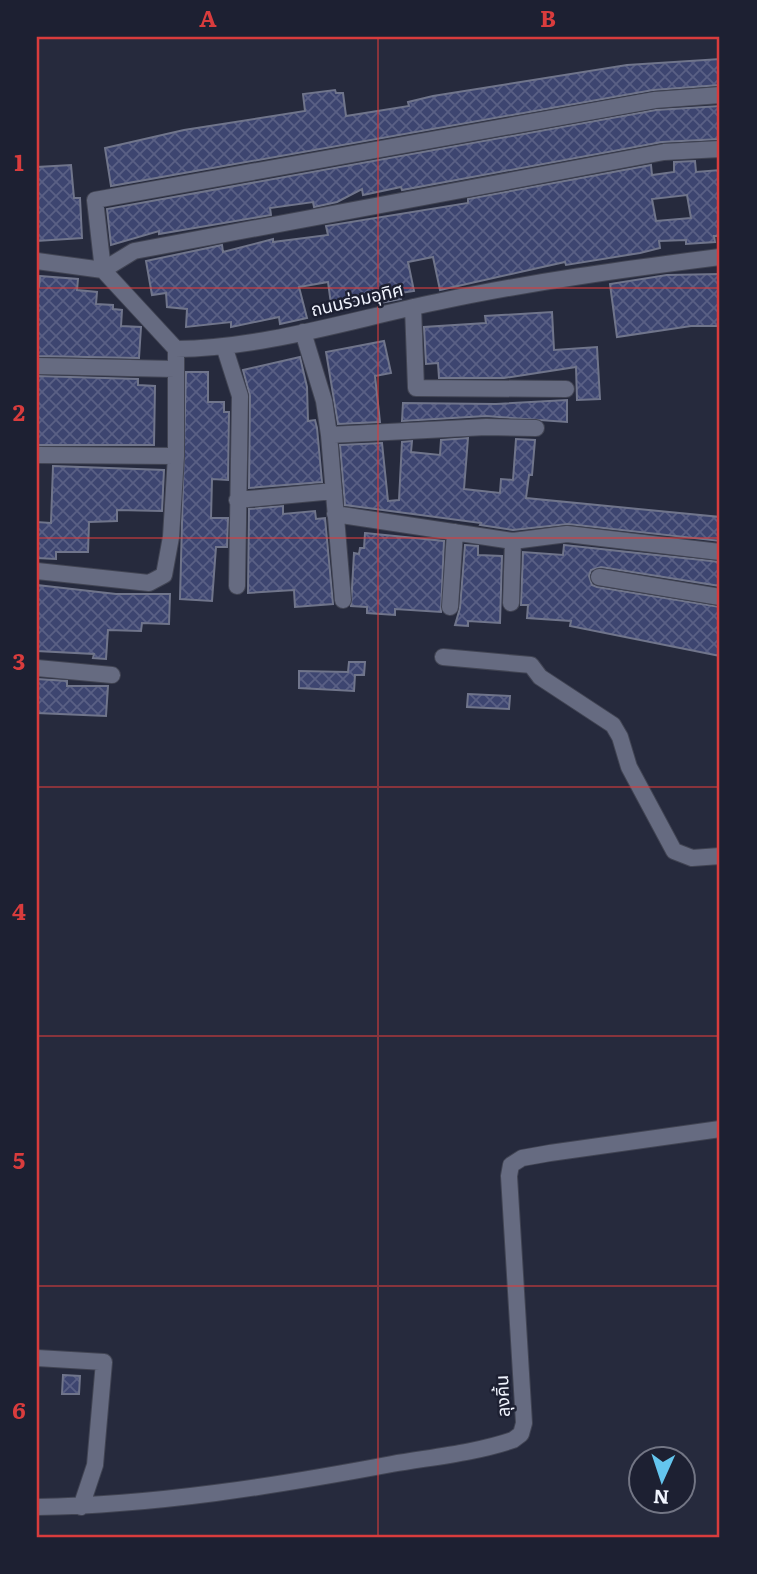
<svg xmlns="http://www.w3.org/2000/svg" width="757" height="1574" font-family="Literata,'Noto Sans Thai',serif">
  <style>
    .building { fill: url(#building-cross-hatch); stroke: #70758b; stroke-width: 2; fill-rule: evenodd }
    .lines { fill: none; stroke-linecap: round; stroke-linejoin: round }
    .street-casing { stroke: #414453; stroke-width: 18 }
    .street { stroke: #666b81; stroke-width: 16 }
    .grid { fill: none; stroke: #d93c3d; stroke-width: 2; stroke-opacity: 0.55 }
    .labels { text-anchor: middle; stroke-width: 5; stroke-linejoin: round; paint-order: stroke }
    .street-label { font-size: 18px; fill: #f1f4fe; stroke: #1d2032 }
    .neatline { fill: none; stroke: #d93c3d; stroke-width: 2.5 }
    .grid-label { font-size: 23px; text-anchor: middle; font-weight: bold; fill: #d93c3d }
  </style>
  <defs>
    <pattern id="building-cross-hatch" width="8" height="8" patternUnits="userSpaceOnUse" patternTransform="scale(1.75)"><rect width="8" height="8" fill="#3d4570"/><path d="M0 0l8 8M0 8l8-8" fill="none" stroke="#5a6085"/></pattern>
  </defs>
  <rect width="100%" height="100%" fill="#262a3d"/>
  <path class="building" d="M 720,59 L 720,85 L 653,90 L 111,186 L 105,148 L 184,130 L 305,111 L 303,94 L 335,90 L 336,93 L 343,93 L 346,116 L 409,106 L 408,102 L 433,96 L 627,65 Z
    M 720,106 L 720,139 L 662,142 L 402,190 L 401,187 L 363,195 L 362,189 L 337,202 L 314,207 L 313,202 L 270,208 L 271,215 L 159,234 L 159,231 L 111,245 L 107,209 L 656,110 Z
    M 695,161 L 696,172 L 720,170 L 720,236 L 714,236 L 715,242 L 686,244 L 686,240 L 659,241 L 660,248 L 640,253 L 566,265 L 565,262 L 440,290 L 433,257 L 408,262 L 414,291 L 400,293 L 401,299 L 380,303 L 377,292 L 355,296 L 355,301 L 331,304 L 328,282 L 299,287 L 307,318 L 280,324 L 279,317 L 231,327 L 231,322 L 186,327 L 187,309 L 167,307 L 166,293 L 152,295 L 146,261 L 222,245 L 223,252 L 273,239 L 273,242 L 328,235 L 326,226 L 468,203 L 468,199 L 651,165 L 652,175 L 674,172 L 674,162 ZM 687,195 L 691,218 L 656,221 L 652,199 Z
    M 71,165 L 74,198 L 80,198 L 82,238 L 37,241 L 37,167 Z
    M 720,274 L 720,326 L 691,326 L 617,337 L 610,284 L 667,275 Z
    M 40,276 L 78,279 L 77,290 L 97,292 L 96,304 L 113,305 L 113,309 L 122,310 L 121,326 L 141,327 L 139,358 L 37,356 L 37,287 L 39,287 Z
    M 552,312 L 554,350 L 597,347 L 600,399 L 577,400 L 576,367 L 504,378 L 439,378 L 438,363 L 426,364 L 424,327 L 486,323 L 485,316 Z
    M 384,341 L 391,373 L 375,376 L 380,422 L 338,424 L 326,352 Z
    M 300,357 L 307,387 L 308,421 L 315,420 L 317,428 L 322,482 L 249,488 L 250,396 L 243,370 Z
    M 186,372 L 208,372 L 208,402 L 224,402 L 224,412 L 229,412 L 228,480 L 212,479 L 211,518 L 228,518 L 227,547 L 216,547 L 212,601 L 180,599 Z
    M 37,376 L 138,379 L 138,385 L 155,386 L 154,445 L 37,445 Z
    M 567,400 L 567,422 L 486,416 L 402,421 L 403,403 L 496,404 Z
    M 468,438 L 464,489 L 500,493 L 501,479 L 513,480 L 516,439 L 535,440 L 532,475 L 529,475 L 526,498 L 720,517 L 720,541 L 568,524 L 513,530 L 480,525 L 481,523 L 345,505 L 340,445 L 382,443 L 388,501 L 399,500 L 402,442 L 412,441 L 411,452 L 440,455 L 441,440 Z
    M 53,466 L 164,470 L 162,511 L 117,510 L 117,521 L 89,522 L 88,552 L 56,552 L 56,559 L 37,558 L 37,522 L 51,523 Z
    M 283,506 L 283,514 L 315,511 L 316,519 L 325,518 L 333,604 L 295,607 L 294,590 L 248,593 L 249,509 Z
    M 365,533 L 444,541 L 441,612 L 395,609 L 395,615 L 367,613 L 367,607 L 351,606 L 354,553 L 359,554 L 360,548 L 364,548 Z
    M 465,545 L 478,546 L 478,555 L 502,556 L 500,623 L 468,621 L 468,626 L 455,625 L 460,608 Z
    M 564,545 L 720,562 L 720,586 L 601,567 L 591,570 L 589,576 L 592,585 L 597,587 L 720,607 L 720,656 L 570,626 L 571,621 L 527,618 L 528,605 L 521,605 L 523,552 L 563,555 Z
    M 37,585 L 116,594 L 170,594 L 169,624 L 142,623 L 141,631 L 108,630 L 106,659 L 93,658 L 94,654 L 37,651 Z
    M 349,662 L 365,662 L 364,675 L 355,675 L 354,691 L 299,688 L 299,671 L 348,672 Z
    M 37,679 L 67,681 L 67,686 L 108,686 L 106,716 L 37,713 Z
    M 468,694 L 510,696 L 509,709 L 467,707 Z
    M 63,1375 L 80,1376 L 79,1394 L 62,1394 Z"/>
  <g class="lines">
    <g class="street-casing">
      <path id="street" d="M 720,95 L 655,100 L 95,200 L 103,270 L 134,251 L 664,152 L 720,149
        M 37,261 L 103,270 L 176,349 C 264,348 350,320 437,302 C 530,282 625,269 720,257
        M 413,307 L 416,388 L 566,389
        M 303,332 L 324,401 L 329,435 L 343,600
        M 225,349 L 240,396 L 237,586
        M 37,366 L 175,369
        M 329,435 L 486,427 L 536,428
        M 37,455 L 176,456
        M 237,500 L 334,491
        M 335,514 L 513,541 L 567,534 L 720,552
        M 37,571 L 149,583 L 164,575 L 171,537 L 176,456 L 176,349
        M 599,577 L 720,597
        M 511,603 L 513,541
        M 450,607 L 455,532
        M 443,657 L 531,665 L 540,677 L 613,725 L 620,737 L 629,767 L 674,851 L 692,858 L 720,856
        M 37,668 L 112,675
        M 37,1358 L 104,1362 L 95,1465 L 81,1507
        M 37,1507 C 156,1505 275,1486 392,1464 C 432,1457 475,1453 513,1440 L 521,1434 L 524,1423 L 509,1176 L 511,1165 L 522,1158 L 550,1153 L 720,1129"/>
    </g>
    <use href="#street" class="street"/>
  </g>
  <path class="grid" d="M 378,37 L 378,1537M 37,288 L 720,288M 37,538 L 720,538M 37,787 L 720,787M 37,1036 L 720,1036M 37,1286 L 720,1286"/>
  <g class="labels">
    <g class="street-label">
      <text transform="translate(357 300) rotate(-13)" y="6">ถนนร่วมอุทิศ</text>
      <text transform="translate(503 1396) rotate(-93)" y="6">ลุงคิ้น</text>
    </g>
  </g>
  <rect width="757" height="1574" fill="none" stroke="#1d2032" stroke-width="77"/>
  <g transform="translate(662 1480) rotate(183)"><circle r="33" fill="#1d2032" stroke="#727584" stroke-width="2"/>
  <path d="M0-5L12 26L0 18L-12 26Z" fill="#64c5ee"/>
  <text y="-10" font-size="19" font-weight="bold" text-anchor="middle" fill="#f1f4fe">N</text>
  </g>
  <rect x="38" y="38" width="680" height="1498" class="neatline"/>
  <g class="grid-label">
    <text x="208" y="27">A</text>
    <text x="548" y="27">B</text>
    <text x="19" y="171">1</text>
    <text x="19" y="421">2</text>
    <text x="19" y="670">3</text>
    <text x="19" y="920">4</text>
    <text x="19" y="1169">5</text>
    <text x="19" y="1419">6</text>
  </g>
</svg>
